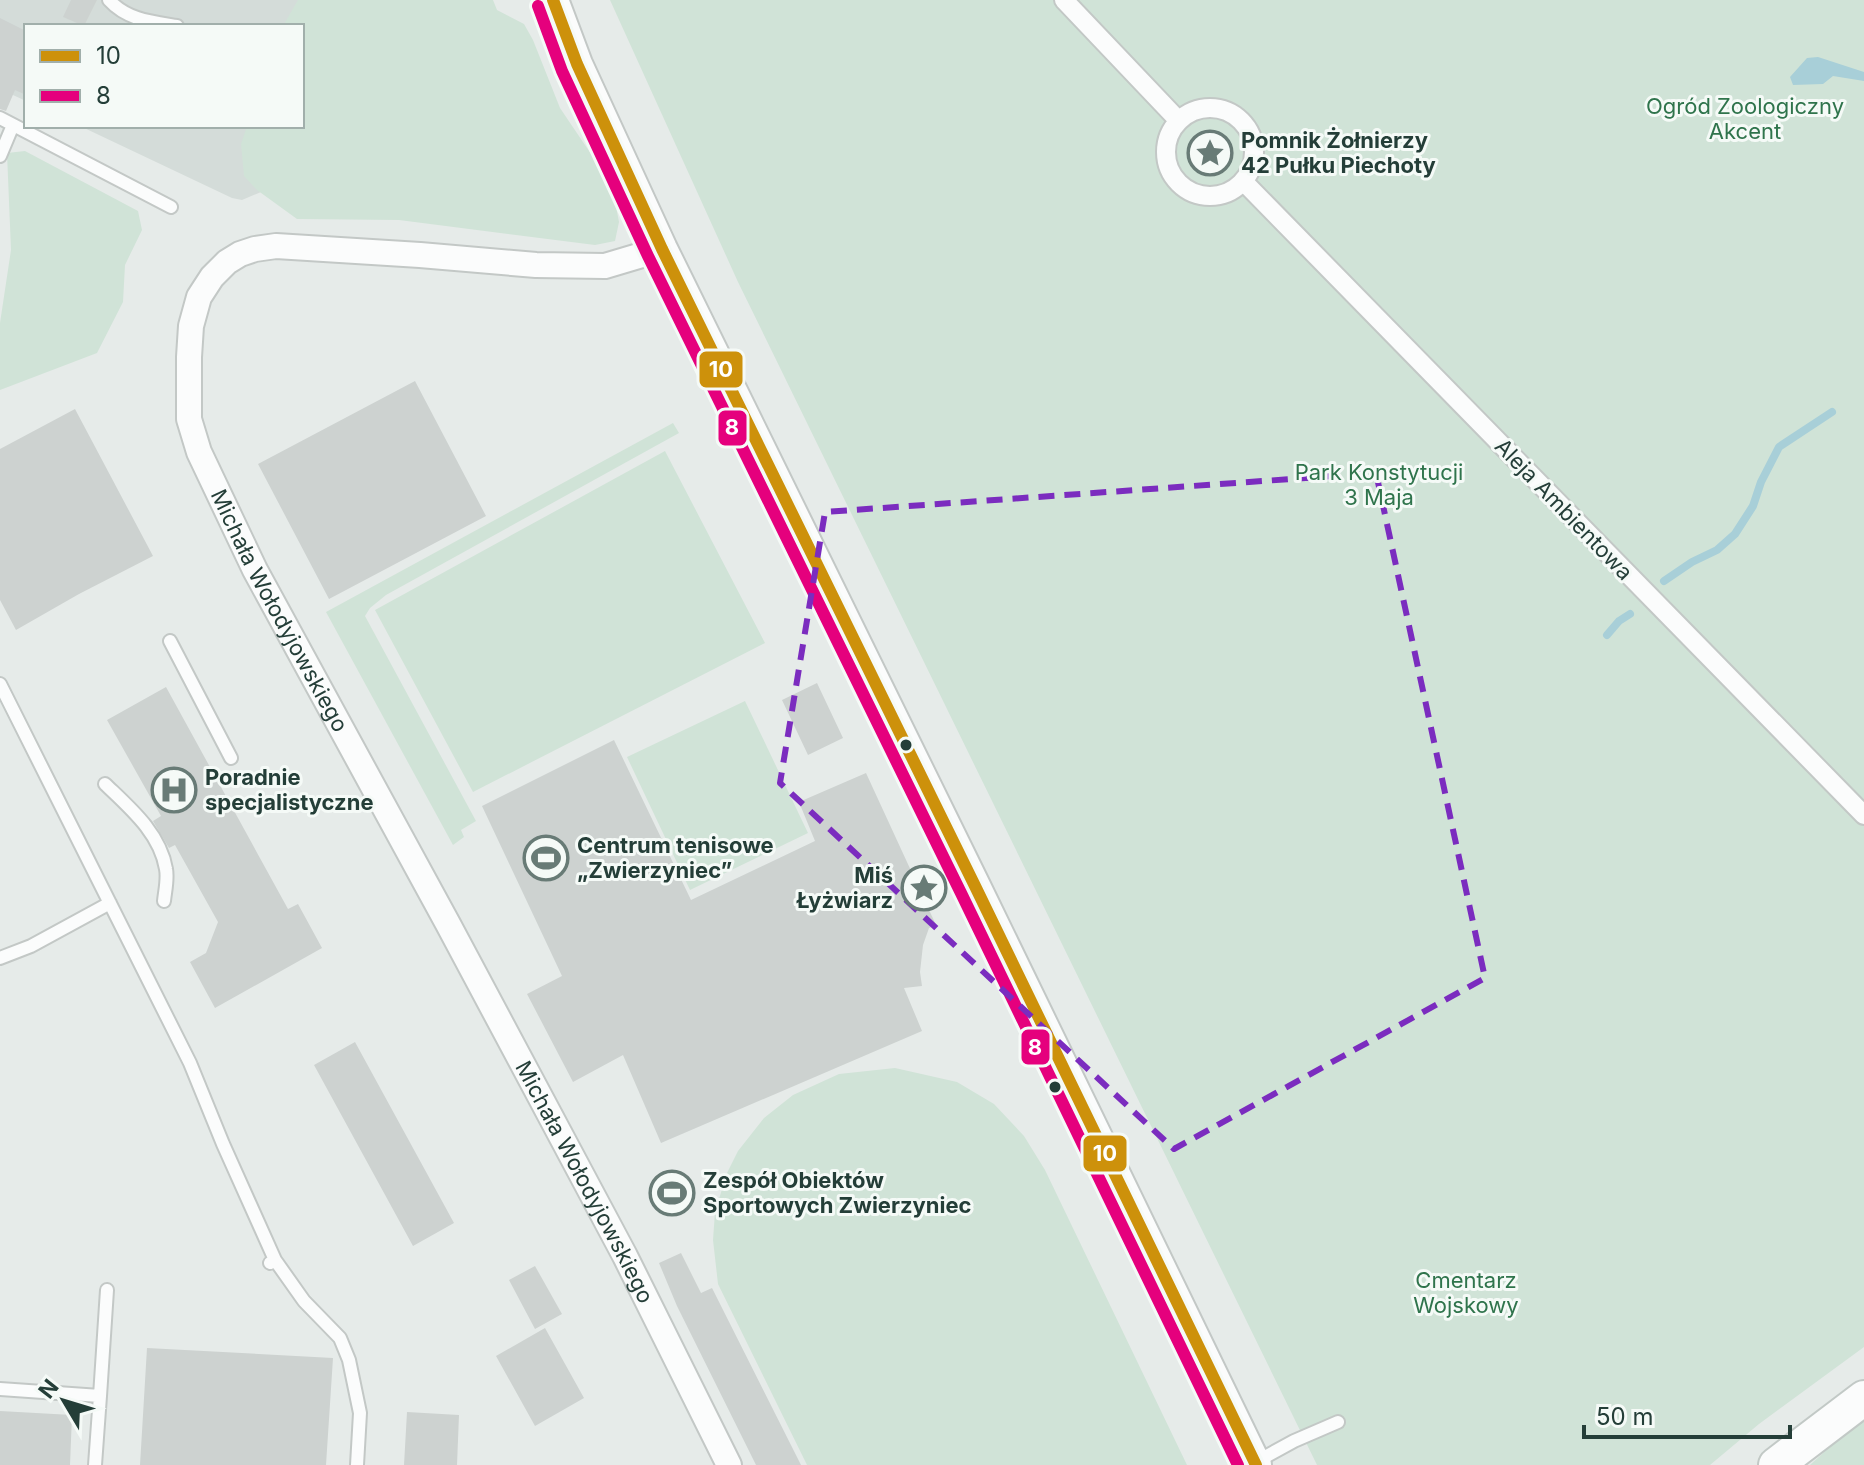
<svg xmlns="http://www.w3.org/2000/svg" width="1864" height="1465" font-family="Inter,sans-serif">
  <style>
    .built { fill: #d4dcd9 }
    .green { fill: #d0e3d7 }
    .water { fill: #a8cfd8 }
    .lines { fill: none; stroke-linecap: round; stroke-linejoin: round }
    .stream { stroke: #a8cfd8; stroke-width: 8 }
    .building { fill: #cdd2d0 }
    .service-casing { stroke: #c3c8c6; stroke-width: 16 }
    .pedestrian-casing { stroke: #c3c8c6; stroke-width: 22 }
    .minor-casing { stroke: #c3c8c6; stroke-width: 28 }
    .tertiary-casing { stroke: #c3c8c6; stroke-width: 34 }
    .secondary-casing { stroke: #c2c9c6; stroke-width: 38 }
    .service { stroke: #fbfcfc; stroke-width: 12 }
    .pedestrian { stroke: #fbfcfc; stroke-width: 18 }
    .minor { stroke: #fbfcfc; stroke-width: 24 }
    .tertiary { stroke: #fbfcfc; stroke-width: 30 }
    .secondary { stroke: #fbfcfc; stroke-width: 34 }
    .bus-1-casing { stroke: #f5faf7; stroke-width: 18 }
    .bus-2-casing { stroke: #f5faf7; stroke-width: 18 }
    .bus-1 { stroke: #cd910b; stroke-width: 12 }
    .bus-2 { stroke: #e5007d; stroke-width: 12 }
    .marked { fill: none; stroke: #7b2cbf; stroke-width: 6; stroke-dasharray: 16 10; stroke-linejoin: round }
    .bus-dot { fill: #243e38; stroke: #f5faf7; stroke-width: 3 }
    .labels { text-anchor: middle; stroke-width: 6; stroke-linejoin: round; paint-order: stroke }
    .park-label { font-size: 22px; fill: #2f744c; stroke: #f5faf7 }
    .poi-label { font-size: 22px; font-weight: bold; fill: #243e38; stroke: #f5faf7; text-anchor: start }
    .street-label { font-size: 22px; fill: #243e38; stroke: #f5faf7 }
    .line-badge { stroke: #f5faf7; stroke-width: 3 }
    .badge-label { font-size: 22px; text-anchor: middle; font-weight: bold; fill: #fff }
  </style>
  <rect width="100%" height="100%" fill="#e6ebe9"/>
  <path class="built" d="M 0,0 L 445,0 L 275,186 L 242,200 L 232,198 L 80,126 L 302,126 L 302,26 L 26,26 L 26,101 L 0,89 Z"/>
  <path class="green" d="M 298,0 L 493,0 L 497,10 L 524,24 L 533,40 L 560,108 L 612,185 L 619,222 L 615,241 L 595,245 L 399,220 L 297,219 L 257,190 L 244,176 L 241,144 L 247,126 L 302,126 L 302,26 L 283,26 Z
    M 610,0 L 1864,0 L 1864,1347 L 1759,1424 L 1710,1465 L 1317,1465 L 738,282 Z
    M 25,151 L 138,211 L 142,230 L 125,265 L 123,302 L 97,353 L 0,390 L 0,323 L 11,250 L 7,153 Z
    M 673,423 L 679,433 L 386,595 L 370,608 L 365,616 L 476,821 L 461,830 L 464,837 L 453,845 L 326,612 Z
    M 665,451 L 765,643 L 473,792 L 375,610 Z
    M 745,701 L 808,833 L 690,890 L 627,757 Z
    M 895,1068 L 957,1082 L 994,1104 L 1024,1136 L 1045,1170 L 1187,1465 L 807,1465 L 718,1284 L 713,1240 L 715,1212 L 727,1173 L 738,1151 L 764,1118 L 793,1095 L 839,1074 Z
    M 1864,1419 L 1864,1465 L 1810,1465 L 1843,1435 Z"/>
  <path class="water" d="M 1818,57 L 1864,72 L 1864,81 L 1833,76 L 1823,84 L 1793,85 L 1790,77 L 1807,58 Z"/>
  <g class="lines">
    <path class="stream" d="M 1664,581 L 1692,562 L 1717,550 L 1735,534 L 1753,506 L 1761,482 L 1779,447 L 1832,412
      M 1607,635 L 1619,621 L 1630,614"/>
  </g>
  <path class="building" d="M 71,0 L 97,0 L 84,26 L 63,17 Z
    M 0,18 L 26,31 L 26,95 L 15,90 L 6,111 L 0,109 Z
    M 415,381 L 486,516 L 329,599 L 258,464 Z
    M 75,409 L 153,556 L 79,594 L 16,630 L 0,600 L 0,449 Z
    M 817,683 L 843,738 L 808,755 L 782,700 Z
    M 166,687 L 288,909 L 298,904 L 322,948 L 215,1008 L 190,962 L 206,953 L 218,922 L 175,845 L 169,848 L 153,821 L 161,816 L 107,720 Z
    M 614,740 L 691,900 L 815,841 L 799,802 L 866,773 L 936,925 L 929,928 L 923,945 L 920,972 L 922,986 L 904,988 L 922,1031 L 661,1143 L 623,1055 L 573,1082 L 527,994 L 562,976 L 482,806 Z
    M 355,1042 L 454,1223 L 413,1246 L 314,1065 Z
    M 681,1253 L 701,1293 L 712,1288 L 801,1465 L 756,1465 L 677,1306 L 659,1263 Z
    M 535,1266 L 562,1314 L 535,1329 L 509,1280 Z
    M 545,1328 L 584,1398 L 535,1426 L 496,1356 Z
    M 147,1348 L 333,1358 L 326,1465 L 140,1465 Z
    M 0,1411 L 72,1415 L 70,1465 L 0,1465 Z
    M 407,1412 L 459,1415 L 457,1465 L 404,1465 Z"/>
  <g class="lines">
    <g class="service-casing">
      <path id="service" d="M 109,0 C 127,20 152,22 177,26
        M 0,118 L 171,207
        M 0,156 L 13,125
        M 170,641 L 231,758
        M 0,684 L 190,1063 L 223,1144 L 275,1260 L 270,1263
        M 105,784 C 130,808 160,833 166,869 C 168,879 165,891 164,901
        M 0,958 L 31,946 L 110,903
        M 275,1260 L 304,1301 L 340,1338 L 349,1360 L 360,1413 L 357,1465
        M 0,1389 L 100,1396 L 95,1465
        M 100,1396 L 107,1290
        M 1254,1463 L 1294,1441 L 1338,1422"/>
    </g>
    <g class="pedestrian-casing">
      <path id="pedestrian" d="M 1064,0 L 1179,121
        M1166 152a44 44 0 1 1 88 0a44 44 0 1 1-88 0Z
        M 1243,181 L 1864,815"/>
    </g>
    <g class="minor-casing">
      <g id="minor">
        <path id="s1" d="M 662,249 L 605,266 L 536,265 L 420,255 L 276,246 L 255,249 L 240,254 L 227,262 L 212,277 L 199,297 L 191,326 L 189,357 L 189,419 L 199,452 L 255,570 L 448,924 L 625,1256 L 729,1465"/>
      </g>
    </g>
    <g class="tertiary-casing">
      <path id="tertiary" d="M 553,0 L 577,64 L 662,249 L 975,886 L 1256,1465"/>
    </g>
    <g class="secondary-casing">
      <path id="secondary" d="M 1776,1465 L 1864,1398"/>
    </g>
    <use href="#service" class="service"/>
    <use href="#pedestrian" class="pedestrian"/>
    <use href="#minor" class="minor"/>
    <use href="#tertiary" class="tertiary"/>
    <use href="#secondary" class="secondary"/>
    <g class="bus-1-casing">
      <path id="bus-1" d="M 553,0 L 577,64 L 662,249 L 975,886 L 1256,1465"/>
    </g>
    <g class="bus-2-casing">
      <path id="bus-2" d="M 538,6 L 562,71 L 648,256 L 961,893 L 1238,1465"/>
    </g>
    <use href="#bus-1" class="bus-1"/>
    <use href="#bus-2" class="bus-2"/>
  </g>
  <path class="marked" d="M 1376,473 L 1485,978 L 1174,1149 L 780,783 L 825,512 Z"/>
  <defs>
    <g id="sight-ring" transform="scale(2.3)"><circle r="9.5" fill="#f5faf7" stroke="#687b76" stroke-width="1.5"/><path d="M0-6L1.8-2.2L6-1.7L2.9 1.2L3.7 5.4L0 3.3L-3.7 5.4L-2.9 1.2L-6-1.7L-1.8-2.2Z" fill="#687b76"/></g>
    <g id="hospital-ring" transform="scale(2.3)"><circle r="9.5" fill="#f5faf7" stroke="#687b76" stroke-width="1.5"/><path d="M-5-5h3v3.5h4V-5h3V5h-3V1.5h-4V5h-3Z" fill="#687b76"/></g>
    <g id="stadium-ring" transform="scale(2.3)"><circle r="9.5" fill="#f5faf7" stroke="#687b76" stroke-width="1.5"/><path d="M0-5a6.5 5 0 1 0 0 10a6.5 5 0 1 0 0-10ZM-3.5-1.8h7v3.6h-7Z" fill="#687b76"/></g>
  </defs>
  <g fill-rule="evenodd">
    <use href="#sight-ring" x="1210" y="153"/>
    <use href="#hospital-ring" x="174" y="790"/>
    <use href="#stadium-ring" x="546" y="858"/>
    <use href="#sight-ring" x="924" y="888"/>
    <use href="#stadium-ring" x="672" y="1193"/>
  </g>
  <g class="bus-dot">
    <circle cx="906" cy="745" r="7"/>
    <circle cx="1055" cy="1087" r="7"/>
  </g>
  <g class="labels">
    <g class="park-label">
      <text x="1745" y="114">Ogród Zoologiczny<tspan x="1745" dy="25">Akcent</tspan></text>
      <text x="1379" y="480">Park Konstytucji<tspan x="1379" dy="25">3 Maja</tspan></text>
      <text x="1466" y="1288">Cmentarz<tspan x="1466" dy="25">Wojskowy</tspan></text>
    </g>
    <g class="poi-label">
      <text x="1241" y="148">Pomnik Żołnierzy<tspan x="1241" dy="25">42 Pułku Piechoty</tspan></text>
      <text x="205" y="785">Poradnie<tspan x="205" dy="25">specjalistyczne</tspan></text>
      <text x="577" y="853">Centrum tenisowe<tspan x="577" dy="25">„Zwierzyniec”</tspan></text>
      <text x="893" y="883" text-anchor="end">Miś<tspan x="893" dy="25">Łyżwiarz</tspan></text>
      <text x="703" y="1188">Zespół Obiektów<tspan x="703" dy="25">Sportowych Zwierzyniec</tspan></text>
    </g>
    <g class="street-label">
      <text transform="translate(1564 509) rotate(46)" y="8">Aleja Ambientowa</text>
      <text dy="8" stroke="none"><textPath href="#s1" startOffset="822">Michała Wołodyjowskiego</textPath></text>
      <text dy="8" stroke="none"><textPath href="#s1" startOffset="1470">Michała Wołodyjowskiego</textPath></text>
    </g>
  </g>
  <g class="line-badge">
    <rect x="698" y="350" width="46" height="39" rx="8" fill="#cd910b"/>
    <rect x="717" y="409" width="31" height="38" rx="8" fill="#e5007d"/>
    <rect x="1020" y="1028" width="31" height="38" rx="8" fill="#e5007d"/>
    <rect x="1082" y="1134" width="46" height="39" rx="8" fill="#cd910b"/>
  </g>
  <g class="badge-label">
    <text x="721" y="377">10</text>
    <text x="732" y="435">8</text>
    <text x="1035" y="1055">8</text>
    <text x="1105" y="1161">10</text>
  </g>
  <rect x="24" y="24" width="280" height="104" fill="#f5faf7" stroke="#a1afab" stroke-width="2"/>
  <rect x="40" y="50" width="40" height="12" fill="#cd910b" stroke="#a1afab" stroke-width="2"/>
  <text x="96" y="64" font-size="24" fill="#243e38">10</text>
  <rect x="40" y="90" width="40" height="12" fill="#e5007d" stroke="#a1afab" stroke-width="2"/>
  <text x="96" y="104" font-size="24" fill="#243e38">8</text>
  <g transform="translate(64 1401) rotate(308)" stroke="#f5faf7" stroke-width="6" paint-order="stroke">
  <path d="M0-6L14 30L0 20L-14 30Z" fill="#243e38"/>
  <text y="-12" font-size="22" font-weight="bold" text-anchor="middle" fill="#243e38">N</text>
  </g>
  <path d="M1584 1425v12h206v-12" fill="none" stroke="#243e38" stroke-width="4"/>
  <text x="1596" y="1425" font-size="24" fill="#243e38" stroke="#f5faf7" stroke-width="6" paint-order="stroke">50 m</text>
</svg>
